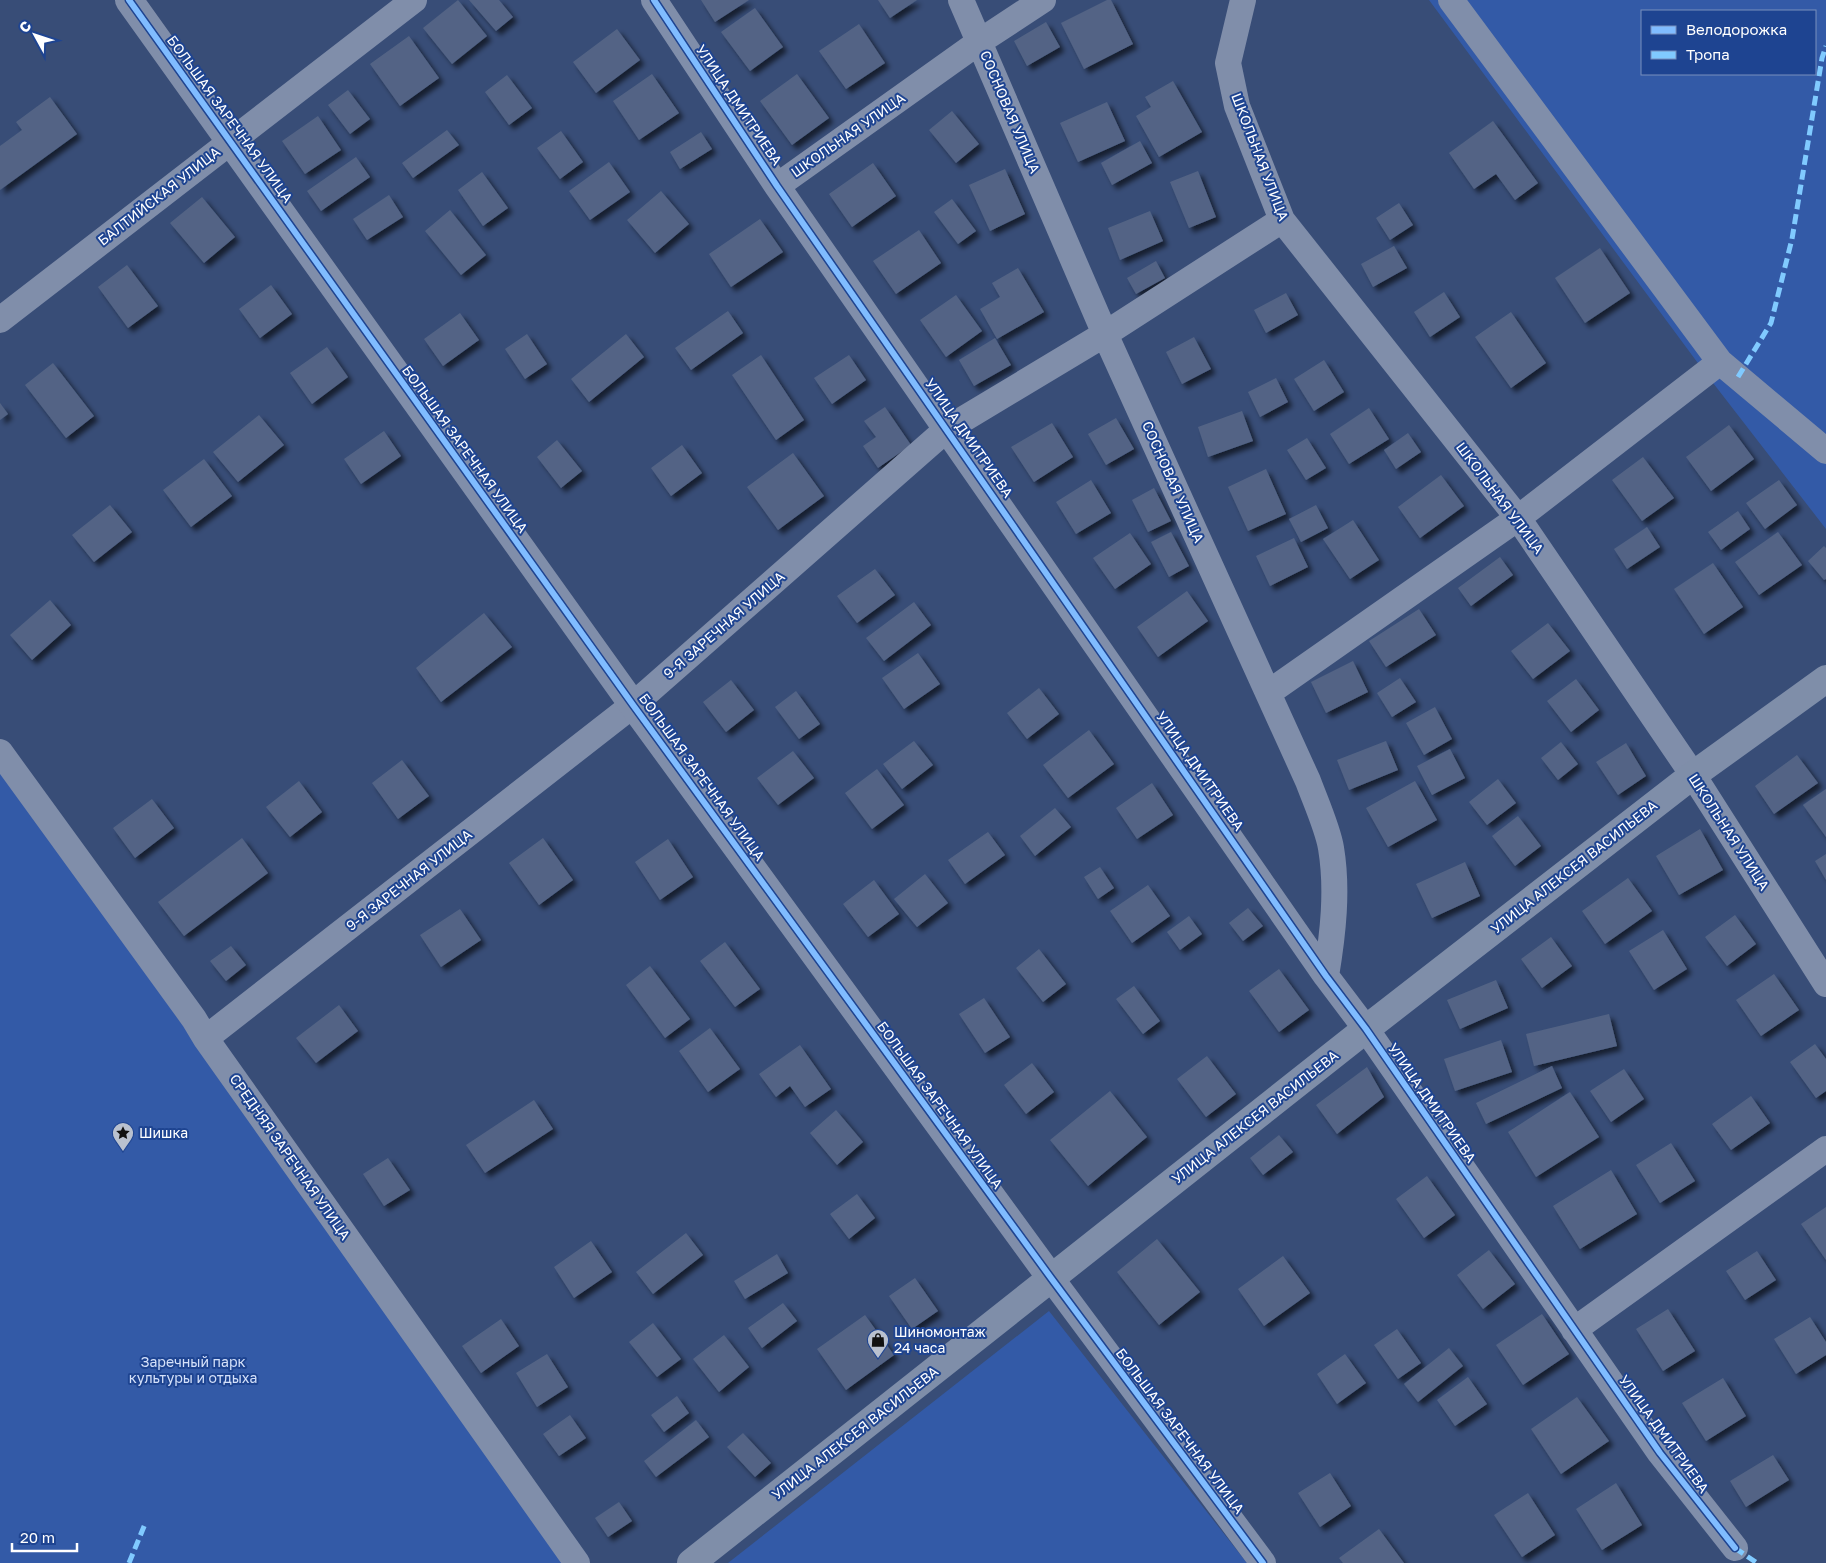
<svg xmlns="http://www.w3.org/2000/svg" width="1826" height="1563" font-family="'Golos Text',sans-serif">
  <style>
    .green { fill: #335aa7; fill-rule: evenodd }
    .building { fill: #536485; filter: url(#shadow) }
    .lines { fill: none; stroke-linecap: round; stroke-linejoin: round }
    .minor { stroke: #808eaa; stroke-width: 26 }
    .tertiary { stroke: #808eaa; stroke-width: 28 }
    .primary { stroke: #7f8ea9; stroke-width: 28 }
    .quiet { stroke: #80caff; stroke-width: 5; stroke-dasharray: 10 5; stroke-linecap: butt }
    .cycleway-casing { stroke: #1e4491; stroke-width: 9 }
    .cycleway { stroke: #80bcff; stroke-width: 6 }
    .labels { text-anchor: middle; stroke-width: 4; stroke-linejoin: round; paint-order: stroke }
    .street-label { font-size: 14px; fill: #fff; stroke: #1e4491 }
    .poi-label { font-size: 14px; fill: #fff; stroke: #1e4491; text-anchor: start }
    .park-label { font-size: 14px; fill: #d5e1fa; stroke: #1e4491 }
  </style>
  <defs>
    <filter id="shadow"><feDropShadow dx="4.5" dy="4.5" stdDeviation="2.5" flood-color="#0009"/></filter>
  </defs>
  <rect width="100%" height="100%" fill="#384d77"/>
  <path class="green" d="M 1429,0 L 1826,0 L 1826,529 L 1703,370 ZM 1642,11 L 1815,11 L 1815,74 L 1642,74 Z
    M 0,769 L 567,1563 L 0,1563 Z
    M 1049,1311 L 1247,1563 L 728,1563 Z"/>
  <path class="building" d="M 458,0 L 487,36 L 452,64 L 423,28 Z
    M 469,0 L 499,0 L 513,17 L 496,31 Z
    M 701,0 L 749,0 L 715,22 Z
    M 878,0 L 917,0 L 890,18 Z
    M 1107,0 L 1111,0 L 1133,44 L 1084,69 L 1061,23 Z
    M 755,8 L 783,47 L 750,71 L 721,32 Z
    M 1046,22 L 1060,47 L 1027,66 L 1014,41 Z
    M 859,24 L 885,63 L 846,89 L 819,51 Z
    M 617,29 L 640,60 L 596,93 L 573,62 Z
    M 409,36 L 439,78 L 400,106 L 370,64 Z
    M 652,74 L 679,113 L 639,140 L 613,101 Z
    M 797,74 L 829,118 L 792,145 L 760,101 Z
    M 507,75 L 532,108 L 509,125 L 485,92 Z
    M 1173,81 L 1202,132 L 1159,157 L 1136,116 L 1151,107 L 1145,97 Z
    M 348,90 L 370,119 L 350,134 L 328,105 Z
    M 50,97 L 77,134 L 0,190 L 0,146 L 22,130 L 16,122 Z
    M 1107,102 L 1125,141 L 1078,162 L 1060,123 Z
    M 952,111 L 979,144 L 956,163 L 929,130 Z
    M 318,116 L 341,150 L 305,174 L 282,141 Z
    M 1493,121 L 1538,183 L 1515,200 L 1496,174 L 1474,189 L 1449,153 Z
    M 447,130 L 459,145 L 413,178 L 402,163 Z
    M 561,131 L 583,162 L 560,179 L 537,148 Z
    M 701,132 L 712,149 L 680,169 L 670,152 Z
    M 1140,141 L 1152,163 L 1112,185 L 1101,163 Z
    M 356,157 L 370,177 L 321,211 L 307,191 Z
    M 609,162 L 630,192 L 590,220 L 569,191 Z
    M 873,163 L 896,196 L 852,227 L 829,194 Z
    M 1005,169 L 1025,214 L 990,231 L 969,185 Z
    M 1198,171 L 1216,217 L 1189,228 L 1170,182 Z
    M 482,172 L 508,208 L 483,226 L 458,190 Z
    M 661,191 L 689,224 L 655,253 L 627,220 Z
    M 389,195 L 403,217 L 367,240 L 353,219 Z
    M 202,197 L 235,237 L 204,263 L 170,223 Z
    M 952,199 L 976,231 L 958,244 L 934,212 Z
    M 1399,203 L 1413,225 L 1390,240 L 1376,218 Z
    M 450,210 L 486,255 L 461,275 L 425,231 Z
    M 1150,211 L 1163,241 L 1120,260 L 1108,228 Z
    M 760,219 L 783,252 L 731,287 L 709,254 Z
    M 919,230 L 941,263 L 896,294 L 873,261 Z
    M 1394,246 L 1407,268 L 1373,287 L 1361,264 Z
    M 1600,248 L 1630,293 L 1585,323 L 1555,278 Z
    M 1156,261 L 1165,278 L 1136,294 L 1127,278 Z
    M 127,265 L 158,306 L 128,328 L 98,287 Z
    M 1018,268 L 1044,312 L 997,339 L 980,309 L 1000,297 L 992,283 Z
    M 271,285 L 292,314 L 260,338 L 239,309 Z
    M 1444,292 L 1460,317 L 1430,337 L 1414,312 Z
    M 1286,293 L 1298,315 L 1266,333 L 1254,310 Z
    M 956,295 L 982,331 L 946,357 L 920,320 Z
    M 728,311 L 743,333 L 691,370 L 675,348 Z
    M 1511,312 L 1546,363 L 1511,388 L 1475,337 Z
    M 460,313 L 479,340 L 443,366 L 424,339 Z
    M 527,334 L 547,364 L 525,379 L 505,349 Z
    M 626,334 L 644,357 L 589,402 L 571,379 Z
    M 1194,337 L 1211,369 L 1182,384 L 1166,352 Z
    M 995,338 L 1011,365 L 974,386 L 959,360 Z
    M 327,347 L 348,377 L 312,404 L 290,373 Z
    M 761,355 L 804,420 L 776,440 L 732,375 Z
    M 849,355 L 866,380 L 832,404 L 814,378 Z
    M 1324,360 L 1344,392 L 1314,411 L 1294,379 Z
    M 53,363 L 94,416 L 66,438 L 25,385 Z
    M 1276,378 L 1288,402 L 1260,417 L 1248,392 Z
    M 0,403 L 8,414 L 0,420 Z
    M 885,407 L 911,445 L 878,468 L 863,446 L 876,437 L 864,421 Z
    M 1369,408 L 1389,439 L 1349,464 L 1330,434 Z
    M 1242,411 L 1253,441 L 1208,457 L 1198,427 Z
    M 259,415 L 284,445 L 238,482 L 213,452 Z
    M 1116,418 L 1134,449 L 1106,465 L 1088,434 Z
    M 1052,423 L 1073,457 L 1034,482 L 1011,447 Z
    M 1729,425 L 1754,459 L 1711,491 L 1686,457 Z
    M 384,431 L 401,456 L 361,484 L 344,459 Z
    M 1408,433 L 1421,452 L 1396,469 L 1384,450 Z
    M 1307,438 L 1326,468 L 1306,480 L 1287,450 Z
    M 557,440 L 582,471 L 561,488 L 537,457 Z
    M 682,445 L 702,473 L 671,496 L 651,468 Z
    M 793,453 L 824,496 L 778,530 L 747,487 Z
    M 1643,457 L 1674,498 L 1642,521 L 1612,480 Z
    M 204,459 L 232,496 L 191,527 L 163,490 Z
    M 1266,469 L 1286,514 L 1248,531 L 1228,487 Z
    M 1441,475 L 1464,506 L 1420,538 L 1398,507 Z
    M 1091,480 L 1111,513 L 1076,534 L 1056,502 Z
    M 1779,480 L 1797,505 L 1765,529 L 1746,503 Z
    M 1154,488 L 1171,521 L 1148,532 L 1132,500 Z
    M 110,505 L 132,532 L 94,562 L 72,535 Z
    M 1316,505 L 1328,528 L 1301,542 L 1289,519 Z
    M 1738,511 L 1750,529 L 1721,550 L 1708,532 Z
    M 1353,520 L 1379,560 L 1350,579 L 1323,539 Z
    M 1647,527 L 1660,547 L 1627,569 L 1614,549 Z
    M 1171,532 L 1189,566 L 1169,577 L 1151,542 Z
    M 1778,532 L 1802,565 L 1759,595 L 1735,562 Z
    M 1130,533 L 1151,564 L 1115,589 L 1093,558 Z
    M 1294,538 L 1308,567 L 1270,586 L 1256,556 Z
    M 1824,546 L 1826,548 L 1826,579 L 1824,580 L 1808,561 Z
    M 1500,557 L 1513,575 L 1471,606 L 1458,588 Z
    M 1713,563 L 1743,607 L 1704,634 L 1674,589 Z
    M 875,569 L 895,595 L 857,623 L 837,596 Z
    M 1187,591 L 1208,621 L 1158,657 L 1137,627 Z
    M 50,600 L 71,625 L 32,660 L 10,635 Z
    M 914,602 L 931,625 L 884,661 L 866,638 Z
    M 1419,609 L 1436,635 L 1386,667 L 1369,641 Z
    M 484,613 L 512,647 L 441,702 L 416,668 Z
    M 1548,623 L 1570,651 L 1533,679 L 1511,651 Z
    M 918,653 L 940,684 L 904,709 L 882,678 Z
    M 1353,661 L 1368,692 L 1326,713 L 1311,682 Z
    M 1400,678 L 1416,702 L 1392,717 L 1377,693 Z
    M 1576,679 L 1599,710 L 1571,732 L 1547,701 Z
    M 731,680 L 754,710 L 726,732 L 703,702 Z
    M 1039,688 L 1059,714 L 1027,739 L 1007,713 Z
    M 796,691 L 820,724 L 799,739 L 775,707 Z
    M 1435,707 L 1452,739 L 1424,755 L 1406,723 Z
    M 1089,730 L 1114,764 L 1068,798 L 1043,765 Z
    M 914,741 L 933,765 L 902,789 L 883,764 Z
    M 1386,741 L 1398,770 L 1349,790 L 1337,760 Z
    M 1561,742 L 1578,764 L 1558,780 L 1541,758 Z
    M 1626,743 L 1646,776 L 1618,795 L 1596,762 Z
    M 1450,749 L 1465,778 L 1432,795 L 1417,766 Z
    M 793,751 L 814,778 L 778,805 L 757,778 Z
    M 1797,755 L 1818,783 L 1774,814 L 1755,786 Z
    M 402,760 L 429,796 L 398,819 L 372,783 Z
    M 877,769 L 904,805 L 872,829 L 845,793 Z
    M 1498,779 L 1516,803 L 1487,825 L 1469,802 Z
    M 299,781 L 322,812 L 290,837 L 266,807 Z
    M 1415,781 L 1437,820 L 1388,847 L 1366,808 Z
    M 1152,783 L 1173,815 L 1137,839 L 1116,808 Z
    M 1826,789 L 1826,837 L 1803,805 Z
    M 152,799 L 174,828 L 135,858 L 113,828 Z
    M 1055,808 L 1071,827 L 1035,856 L 1020,836 Z
    M 1518,816 L 1541,846 L 1515,866 L 1492,836 Z
    M 1700,829 L 1723,870 L 1679,895 L 1656,856 Z
    M 988,832 L 1005,855 L 965,884 L 948,860 Z
    M 242,838 L 268,873 L 184,936 L 158,902 Z
    M 543,838 L 573,880 L 539,905 L 509,863 Z
    M 668,839 L 693,877 L 660,900 L 635,862 Z
    M 1826,854 L 1826,880 L 1815,861 Z
    M 1465,862 L 1480,896 L 1432,918 L 1416,884 Z
    M 1100,867 L 1114,888 L 1098,899 L 1084,877 Z
    M 925,874 L 948,903 L 917,927 L 894,899 Z
    M 1628,878 L 1652,911 L 1605,944 L 1582,911 Z
    M 874,880 L 899,914 L 868,937 L 843,904 Z
    M 1148,885 L 1170,916 L 1132,943 L 1110,911 Z
    M 1248,908 L 1263,926 L 1243,941 L 1229,923 Z
    M 460,909 L 481,940 L 441,967 L 420,935 Z
    M 1735,915 L 1756,944 L 1727,966 L 1705,937 Z
    M 1189,916 L 1202,934 L 1180,950 L 1167,932 Z
    M 1663,930 L 1687,969 L 1654,990 L 1629,951 Z
    M 1551,937 L 1572,966 L 1542,988 L 1521,959 Z
    M 725,942 L 760,989 L 735,1007 L 700,961 Z
    M 231,946 L 246,965 L 226,981 L 210,961 Z
    M 1039,949 L 1066,984 L 1043,1002 L 1016,968 Z
    M 650,966 L 690,1019 L 665,1038 L 626,985 Z
    M 1279,969 L 1309,1010 L 1279,1032 L 1249,991 Z
    M 1774,974 L 1799,1010 L 1761,1036 L 1736,1000 Z
    M 1496,980 L 1508,1008 L 1460,1029 L 1447,1000 Z
    M 1134,986 L 1160,1021 L 1143,1034 L 1116,999 Z
    M 984,998 L 1010,1037 L 985,1053 L 959,1014 Z
    M 339,1005 L 358,1031 L 316,1063 L 296,1038 Z
    M 1609,1014 L 1617,1046 L 1534,1066 L 1526,1034 Z
    M 710,1028 L 740,1069 L 708,1092 L 679,1051 Z
    M 1501,1040 L 1512,1072 L 1455,1091 L 1444,1059 Z
    M 1815,1044 L 1826,1059 L 1826,1091 L 1816,1098 L 1790,1062 Z
    M 800,1045 L 831,1089 L 805,1107 L 790,1086 L 776,1097 L 759,1074 Z
    M 1207,1056 L 1236,1094 L 1206,1117 L 1177,1079 Z
    M 1032,1063 L 1054,1092 L 1026,1114 L 1004,1085 Z
    M 1552,1066 L 1562,1088 L 1486,1124 L 1476,1103 Z
    M 1367,1067 L 1384,1097 L 1337,1134 L 1316,1105 Z
    M 1624,1069 L 1644,1099 L 1611,1122 L 1590,1091 Z
    M 1110,1091 L 1147,1137 L 1088,1186 L 1050,1140 Z
    M 1570,1092 L 1599,1137 L 1536,1177 L 1508,1132 Z
    M 1751,1096 L 1770,1123 L 1731,1150 L 1712,1124 Z
    M 534,1100 L 553,1129 L 485,1173 L 466,1145 Z
    M 836,1110 L 863,1142 L 837,1165 L 810,1133 Z
    M 1279,1135 L 1293,1152 L 1263,1175 L 1250,1158 Z
    M 1671,1143 L 1695,1181 L 1660,1203 L 1636,1165 Z
    M 388,1158 L 410,1190 L 384,1206 L 363,1174 Z
    M 1611,1170 L 1637,1214 L 1580,1249 L 1553,1206 Z
    M 1427,1176 L 1455,1215 L 1424,1238 L 1396,1199 Z
    M 857,1194 L 875,1218 L 849,1239 L 830,1214 Z
    M 1826,1207 L 1826,1260 L 1801,1224 Z
    M 686,1233 L 703,1255 L 653,1294 L 636,1272 Z
    M 1157,1239 L 1200,1292 L 1159,1325 L 1117,1272 Z
    M 591,1241 L 612,1272 L 574,1298 L 554,1267 Z
    M 1489,1250 L 1515,1284 L 1483,1309 L 1457,1275 Z
    M 1757,1251 L 1776,1280 L 1745,1300 L 1726,1271 Z
    M 777,1254 L 788,1273 L 745,1299 L 734,1281 Z
    M 1283,1256 L 1310,1293 L 1264,1326 L 1238,1289 Z
    M 915,1278 L 938,1311 L 912,1329 L 889,1296 Z
    M 783,1303 L 797,1321 L 762,1348 L 748,1328 Z
    M 1668,1309 L 1695,1351 L 1663,1371 L 1636,1329 Z
    M 1542,1314 L 1569,1354 L 1523,1385 L 1496,1345 Z
    M 865,1315 L 894,1355 L 846,1390 L 817,1349 Z
    M 1810,1317 L 1826,1342 L 1826,1355 L 1796,1374 L 1774,1339 Z
    M 501,1319 L 519,1346 L 481,1373 L 462,1346 Z
    M 653,1323 L 681,1359 L 657,1377 L 629,1342 Z
    M 1397,1329 L 1421,1363 L 1398,1379 L 1374,1345 Z
    M 724,1335 L 749,1367 L 719,1392 L 693,1359 Z
    M 1449,1348 L 1463,1366 L 1418,1402 L 1404,1384 Z
    M 547,1354 L 568,1387 L 537,1407 L 516,1373 Z
    M 1345,1354 L 1366,1383 L 1337,1404 L 1317,1374 Z
    M 1468,1377 L 1487,1404 L 1455,1426 L 1437,1400 Z
    M 1723,1378 L 1746,1416 L 1706,1441 L 1682,1403 Z
    M 677,1396 L 689,1413 L 664,1432 L 651,1415 Z
    M 1577,1397 L 1609,1441 L 1561,1474 L 1531,1429 Z
    M 570,1415 L 586,1438 L 559,1456 L 543,1434 Z
    M 696,1420 L 709,1437 L 656,1477 L 644,1461 Z
    M 743,1433 L 771,1463 L 755,1477 L 727,1447 Z
    M 1773,1455 L 1789,1480 L 1746,1507 L 1730,1481 Z
    M 1330,1473 L 1351,1506 L 1320,1527 L 1298,1493 Z
    M 1616,1483 L 1642,1525 L 1602,1550 L 1576,1509 Z
    M 1528,1493 L 1555,1535 L 1522,1557 L 1494,1515 Z
    M 619,1502 L 632,1521 L 608,1537 L 595,1518 Z
    M 1379,1529 L 1404,1563 L 1343,1563 L 1339,1558 Z"/>
  <g class="lines">
    <path class="minor" d="M 654,0 L 777,186 L 1326,976 L 1366,1029 L 1660,1453 L 1735,1548
      M 961,0 L 1105,334 L 1308,781 C 1315,800 1328,829 1331,848 C 1338,890 1333,934 1326,976
      M 1243,0 L 1228,63 L 1237,106 L 1282,220 L 1518,518 L 1693,775 L 1826,984
      M 1451,0 L 1720,362 L 1826,451
      M 777,186 L 979,42 L 1043,0
      M 0,320 L 414,0
      M 1268,693 L 1518,518 L 1720,362
      M 0,752 L 194,1019 L 206,1039 L 577,1563
      M 206,1038 L 633,705 L 947,429 L 1105,334 L 1282,220
      M 1051,1278 L 1263,1563
      M 1574,1330 L 1826,1149"/>
    <path class="tertiary" d="M 129,0 L 633,705 L 1051,1278"/>
    <path class="primary" d="M 691,1563 L 1366,1029 L 1693,775 L 1826,679"/>
    <path class="quiet" d="M 1738,377 L 1771,323 L 1792,239 L 1822,58 L 1826,46
      M 1735,1548 L 1757,1563
      M 129,1563 L 145,1524"/>
    <g class="cycleway-casing">
      <path id="cycleway" d="M 129,0 L 633,705 L 1051,1278 L 1263,1563
        M 654,0 L 777,186 L 1326,976 L 1366,1029 L 1660,1453 L 1735,1548"/>
    </g>
    <use href="#cycleway" class="cycleway"/>
  </g>
  <defs>
    <g id="sight-pin" transform="scale(1.125)"><path d="M0 17L-7.5 6A9.5 9.5 0 1 1 7.5 6Z" fill="#b9c1cf" stroke="#1e4491"/><path d="M0-6L1.8-2.2L6-1.7L2.9 1.2L3.7 5.4L0 3.3L-3.7 5.4L-2.9 1.2L-6-1.7L-1.8-2.2Z" fill="#111"/></g>
    <g id="shop-pin" transform="scale(1.125)"><path d="M0 17L-7.5 6A9.5 9.5 0 1 1 7.5 6Z" fill="#b9c1cf" stroke="#1e4491"/><path d="M-5-2.5h2.3a2.7 3.5 0 0 1 5.4 0H5L5.5 6h-11ZM-1.5-2.5h3a1.5 2.3 0 0 0-3 0Z" fill="#111"/></g>
  </defs>
  <g fill-rule="evenodd">
    <use href="#sight-pin" x="123" y="1133"/>
    <use href="#shop-pin" x="878" y="1340"/>
  </g>
  <g class="labels">
    <g class="street-label">
      <text transform="translate(739 105) rotate(56)" y="5">УЛИЦА ДМИТРИЕВА</text>
      <text transform="translate(1010 112) rotate(67)" y="5">СОСНОВАЯ УЛИЦА</text>
      <text transform="translate(230 119) rotate(54)" y="5">БОЛЬШАЯ ЗАРЕЧНАЯ УЛИЦА</text>
      <text transform="translate(848 135) rotate(-35)" y="5">ШКОЛЬНАЯ УЛИЦА</text>
      <text transform="translate(1260 157) rotate(69)" y="5">ШКОЛЬНАЯ УЛИЦА</text>
      <text transform="translate(159 196) rotate(-38)" y="5">БАЛТИЙСКАЯ УЛИЦА</text>
      <text transform="translate(969 438) rotate(55)" y="5">УЛИЦА ДМИТРИЕВА</text>
      <text transform="translate(465 449) rotate(54)" y="5">БОЛЬШАЯ ЗАРЕЧНАЯ УЛИЦА</text>
      <text transform="translate(1173 482) rotate(66)" y="5">СОСНОВАЯ УЛИЦА</text>
      <text transform="translate(1500 498) rotate(53)" y="5">ШКОЛЬНАЯ УЛИЦА</text>
      <text transform="translate(724 625) rotate(-41)" y="5">9-Я ЗАРЕЧНАЯ УЛИЦА</text>
      <text transform="translate(1200 771) rotate(55)" y="5">УЛИЦА ДМИТРИЕВА</text>
      <text transform="translate(702 777) rotate(54)" y="5">БОЛЬШАЯ ЗАРЕЧНАЯ УЛИЦА</text>
      <text transform="translate(1729 832) rotate(57)" y="5">ШКОЛЬНАЯ УЛИЦА</text>
      <text transform="translate(1574 867) rotate(-38)" y="5">УЛИЦА АЛЕКСЕЯ ВАСИЛЬЕВА</text>
      <text transform="translate(409 880) rotate(-38)" y="5">9-Я ЗАРЕЧНАЯ УЛИЦА</text>
      <text transform="translate(1432 1103) rotate(55)" y="5">УЛИЦА ДМИТРИЕВА</text>
      <text transform="translate(940 1105) rotate(54)" y="5">БОЛЬШАЯ ЗАРЕЧНАЯ УЛИЦА</text>
      <text transform="translate(1255 1117) rotate(-38)" y="5">УЛИЦА АЛЕКСЕЯ ВАСИЛЬЕВА</text>
      <text transform="translate(290 1157) rotate(55)" y="5">СРЕДНЯЯ ЗАРЕЧНАЯ УЛИЦА</text>
      <text transform="translate(1180 1431) rotate(53)" y="5">БОЛЬШАЯ ЗАРЕЧНАЯ УЛИЦА</text>
      <text transform="translate(855 1433) rotate(-38)" y="5">УЛИЦА АЛЕКСЕЯ ВАСИЛЬЕВА</text>
      <text transform="translate(1664 1434) rotate(54)" y="5">УЛИЦА ДМИТРИЕВА</text>
    </g>
    <g class="poi-label">
      <text x="139" y="1138">Шишка</text>
      <text x="894" y="1337">Шиномонтаж<tspan x="894" dy="16">24 часа</tspan></text>
    </g>
    <g class="park-label">
      <text x="193" y="1367">Заречный парк<tspan x="193" dy="16">культуры и отдыха</tspan></text>
    </g>
  </g>
  <rect x="1641" y="10" width="175" height="65" fill="#1e4491" stroke="#788fbd"/>
  <rect x="1651" y="26" width="25" height="8" fill="#80bcff" stroke="#788fbd"/>
  <text x="1686" y="35" font-size="15" fill="#ffffff">Велодорожка</text>
  <rect x="1651" y="51" width="25" height="8" fill="#80caff" stroke="#788fbd"/>
  <text x="1686" y="60" font-size="15" fill="#ffffff">Тропа</text>
  <g transform="translate(35 35) rotate(310)" stroke="#1e4491" stroke-width="4" paint-order="stroke">
  <path d="M0-4L9 19L0 12L-9 19Z" fill="#ffffff"/>
  <text y="-8" font-size="14" font-weight="bold" text-anchor="middle" fill="#ffffff">С</text>
  </g>
  <path d="M12 1543v8h65v-8" fill="none" stroke="#ffffff" stroke-width="2.5"/>
  <text x="20" y="1543" font-size="15" fill="#ffffff" stroke="#1e4491" stroke-width="4" paint-order="stroke">20 m</text>
</svg>
